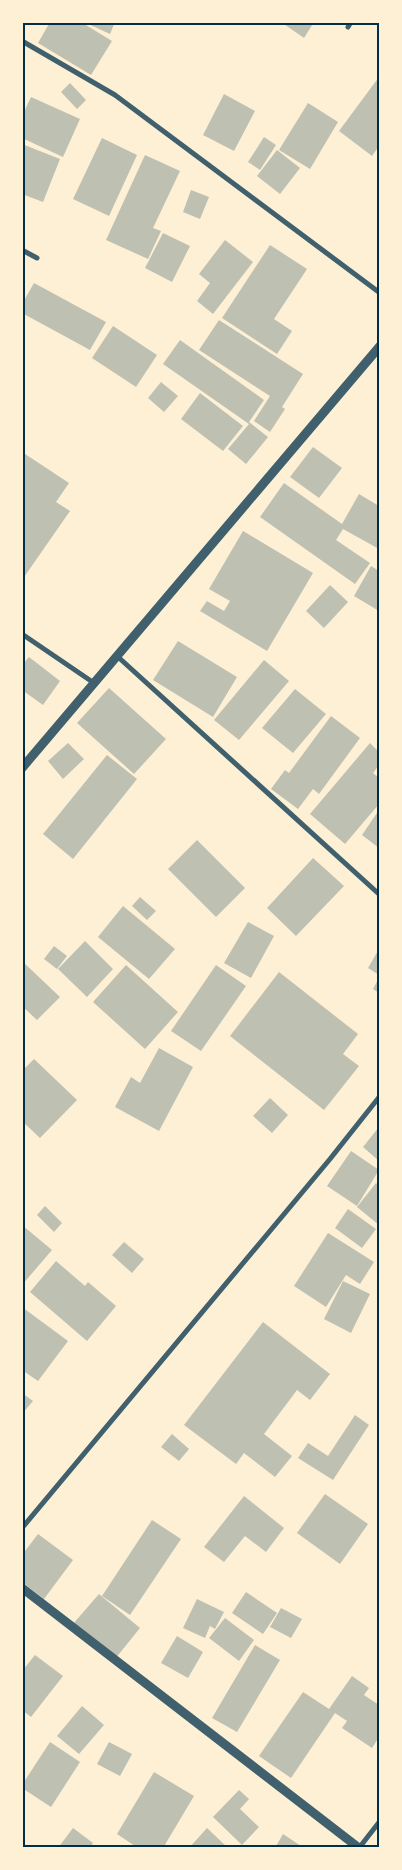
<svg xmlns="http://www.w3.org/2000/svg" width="402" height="1870" font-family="Lato,sans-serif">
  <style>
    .building { fill: #bec0b2 }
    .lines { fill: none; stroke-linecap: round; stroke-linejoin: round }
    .minor { stroke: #3f606c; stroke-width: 5 }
    .tertiary { stroke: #3f606c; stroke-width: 9 }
    .neatline { fill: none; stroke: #003049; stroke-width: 2 }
  </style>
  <rect width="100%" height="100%" fill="#fdf0d5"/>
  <path class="building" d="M 50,22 L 81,22 L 112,41 L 91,75 L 38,43 Z
    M 84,22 L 115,22 L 110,34 Z
    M 281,22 L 314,22 L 304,38 Z
    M 379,77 L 379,146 L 372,156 L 339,131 Z
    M 70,83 L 86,100 L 77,109 L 61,92 Z
    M 224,94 L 255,111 L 234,151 L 203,135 Z
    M 31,97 L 80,119 L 63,157 L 22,138 L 22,116 Z
    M 308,103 L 338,122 L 310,169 L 279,150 Z
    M 264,137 L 276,145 L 260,170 L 248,162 Z
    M 102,138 L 137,155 L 109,216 L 73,199 Z
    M 22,144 L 60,159 L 43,202 L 22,194 Z
    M 277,150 L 300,168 L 280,194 L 257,176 Z
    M 145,155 L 180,171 L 153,228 L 161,231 L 148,259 L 106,240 Z
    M 191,190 L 209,197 L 200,219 L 183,212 Z
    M 163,233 L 190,246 L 172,282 L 145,268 Z
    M 225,240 L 253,262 L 213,314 L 197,301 L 210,283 L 199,274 Z
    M 270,245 L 307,269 L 274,319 L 292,331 L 277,354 L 222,318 Z
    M 34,283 L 106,322 L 90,350 L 22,313 L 22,304 Z
    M 219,320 L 303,374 L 282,407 L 285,409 L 270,432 L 254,421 L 270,396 L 199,350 Z
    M 113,326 L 157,355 L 136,387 L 92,358 Z
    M 180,340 L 264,400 L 249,422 L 268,437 L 246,464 L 228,449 L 249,424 L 163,364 Z
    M 161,382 L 178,396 L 164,412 L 148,398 Z
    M 200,393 L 243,426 L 223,451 L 181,419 Z
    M 313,447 L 342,468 L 319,498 L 290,477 Z
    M 22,452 L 69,483 L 56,502 L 70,511 L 22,580 Z
    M 284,483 L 342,524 L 359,494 L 379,506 L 379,549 L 343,529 L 336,540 L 370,563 L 355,584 L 260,517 Z
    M 243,531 L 313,573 L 267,651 L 200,611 L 207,601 L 224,611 L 230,601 L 209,589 Z
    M 371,566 L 379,571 L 379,611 L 354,596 Z
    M 330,585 L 348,602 L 324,628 L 306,611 Z
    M 178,641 L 237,677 L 213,717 L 153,680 Z
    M 29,657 L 60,681 L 43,705 L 22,690 L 22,665 Z
    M 264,660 L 289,681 L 239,740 L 214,720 Z
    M 109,688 L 166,739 L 134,774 L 77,723 Z
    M 295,689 L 326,714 L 293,753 L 262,728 Z
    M 331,716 L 360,738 L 319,794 L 313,789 L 298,809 L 271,789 L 285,770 L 289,773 Z
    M 68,743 L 84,759 L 63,779 L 48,761 Z
    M 370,743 L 379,752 L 379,765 L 373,773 L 379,778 L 379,804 L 345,844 L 310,814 Z
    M 107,755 L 137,779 L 73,859 L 43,834 Z
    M 379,810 L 379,848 L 362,835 Z
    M 197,840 L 245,888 L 216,917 L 168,869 Z
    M 313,858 L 344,886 L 296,936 L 267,908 Z
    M 140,897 L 156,911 L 147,920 L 132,906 Z
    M 123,906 L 175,949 L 149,979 L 98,937 Z
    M 248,922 L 274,936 L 251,978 L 224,963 Z
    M 85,941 L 113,969 L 87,997 L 58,969 Z
    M 54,946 L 67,956 L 57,969 L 44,959 Z
    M 379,949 L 379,975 L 368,968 Z
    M 22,961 L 60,997 L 37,1020 L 22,1006 Z
    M 126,965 L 178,1012 L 145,1049 L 93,1002 Z
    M 216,965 L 246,986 L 201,1051 L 171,1031 Z
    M 279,972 L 358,1034 L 343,1054 L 359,1066 L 324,1110 L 230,1036 Z
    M 379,978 L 379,993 L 373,989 Z
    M 159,1048 L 193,1067 L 159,1131 L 115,1107 L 131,1077 L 140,1083 Z
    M 34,1059 L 77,1100 L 40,1138 L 22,1121 L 22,1071 Z
    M 270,1098 L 288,1115 L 272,1133 L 253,1116 Z
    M 379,1127 L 379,1161 L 363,1147 Z
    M 351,1151 L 379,1170 L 357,1206 L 327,1186 Z
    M 376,1183 L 379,1186 L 379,1225 L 357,1207 Z
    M 45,1206 L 62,1223 L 54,1232 L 37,1215 Z
    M 348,1209 L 376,1229 L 362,1248 L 335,1228 Z
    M 22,1225 L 52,1250 L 22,1285 Z
    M 328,1233 L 374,1262 L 360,1284 L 346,1275 L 326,1307 L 294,1286 Z
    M 124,1242 L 144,1259 L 132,1273 L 112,1255 Z
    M 56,1261 L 85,1286 L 88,1282 L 116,1306 L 87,1341 L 30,1292 Z
    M 343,1281 L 370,1294 L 351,1333 L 324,1319 Z
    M 22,1307 L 68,1341 L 38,1381 L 22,1370 Z
    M 263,1322 L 330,1374 L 310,1400 L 297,1390 L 264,1434 L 292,1456 L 275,1477 L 244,1453 L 236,1464 L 184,1425 Z
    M 22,1393 L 33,1401 L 22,1414 Z
    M 355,1415 L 369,1425 L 333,1480 L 298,1458 L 308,1443 L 328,1456 Z
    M 172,1434 L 189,1449 L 179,1461 L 161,1447 Z
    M 325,1494 L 368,1524 L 340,1564 L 297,1533 Z
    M 244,1496 L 284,1528 L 266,1552 L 245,1536 L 224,1562 L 204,1547 Z
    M 152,1520 L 181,1539 L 130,1615 L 102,1596 Z
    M 38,1534 L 73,1560 L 44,1599 L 22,1582 L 22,1555 Z
    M 246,1592 L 277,1613 L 263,1634 L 232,1613 Z
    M 99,1594 L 140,1628 L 115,1659 L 73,1624 Z
    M 197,1599 L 224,1612 L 215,1629 L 210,1626 L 205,1638 L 183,1628 Z
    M 281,1608 L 302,1619 L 291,1638 L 270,1627 Z
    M 225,1618 L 254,1640 L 239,1661 L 209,1638 Z
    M 177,1636 L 203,1652 L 188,1678 L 161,1663 Z
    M 255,1645 L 280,1660 L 237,1732 L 212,1718 Z
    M 35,1655 L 63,1676 L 31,1717 L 22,1710 L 22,1671 Z
    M 352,1676 L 369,1688 L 364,1695 L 379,1705 L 379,1737 L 372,1748 L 342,1728 L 347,1721 L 335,1713 L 291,1778 L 259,1756 L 303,1692 L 329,1709 Z
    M 82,1706 L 104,1725 L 79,1754 L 57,1736 Z
    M 50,1742 L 80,1762 L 51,1807 L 22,1788 L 22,1785 Z
    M 109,1742 L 132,1754 L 120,1776 L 97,1764 Z
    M 154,1772 L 194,1796 L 163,1848 L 138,1848 L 117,1834 Z
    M 239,1790 L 249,1799 L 240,1809 L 259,1827 L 242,1845 L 213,1817 Z
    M 73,1828 L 93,1843 L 90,1848 L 58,1848 Z
    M 207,1828 L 228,1848 L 189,1848 Z
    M 283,1834 L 304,1848 L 275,1848 Z"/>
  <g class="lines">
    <path class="minor" d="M 348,27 L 351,22
      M 22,41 L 115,95 L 380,293
      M 22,250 L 37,258
      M 22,634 L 94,683
      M 117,656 L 380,895
      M 22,1528 L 330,1159 L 380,1096
      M 359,1848 L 380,1821"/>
    <path class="tertiary" d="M 22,768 L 380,346
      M 22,1588 L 359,1848"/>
  </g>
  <rect width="402" height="1870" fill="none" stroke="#fdf0d5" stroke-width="48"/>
  <rect x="24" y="24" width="354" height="1822" class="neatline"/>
</svg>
